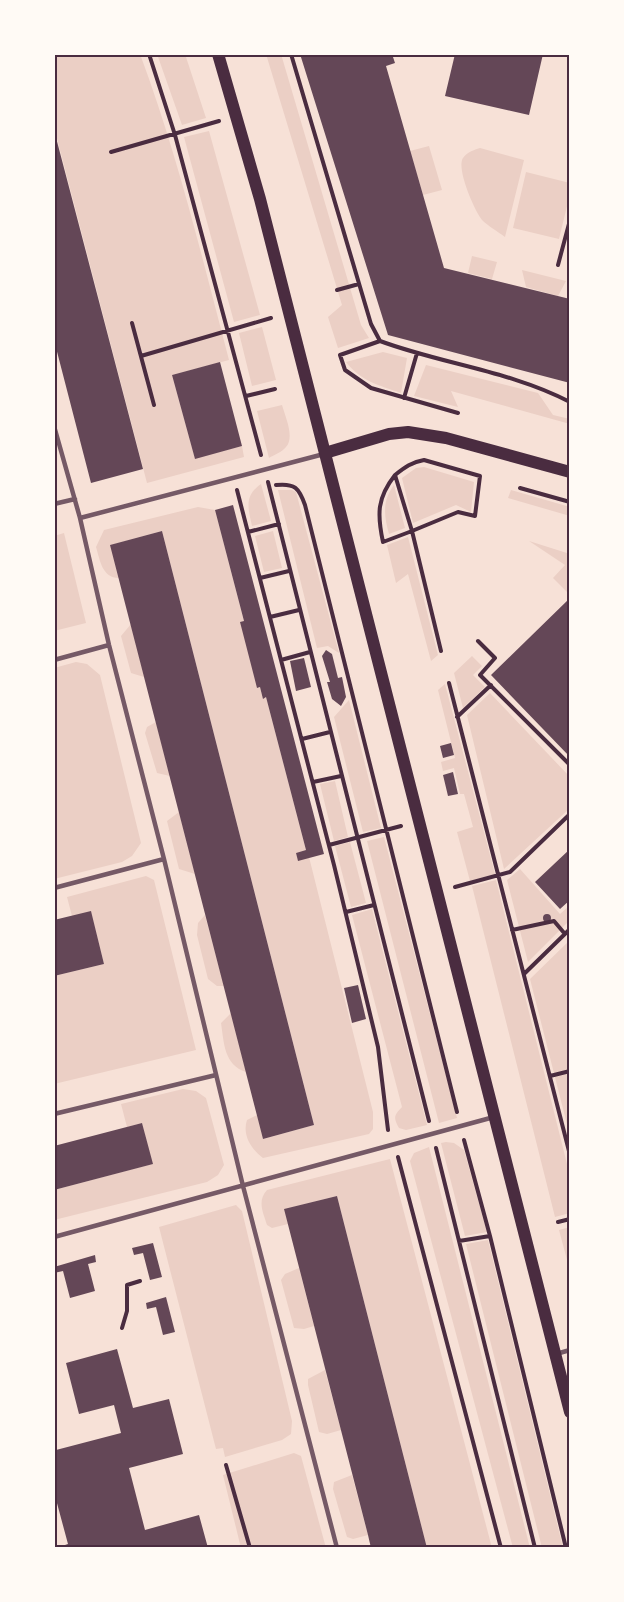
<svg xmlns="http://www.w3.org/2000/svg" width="624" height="1602" font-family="Mulish,sans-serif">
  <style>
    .green { fill: #ebcfc5 }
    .building { fill: #644757 }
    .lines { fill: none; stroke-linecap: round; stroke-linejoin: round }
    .path { stroke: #4a2c40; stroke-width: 4 }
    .service { stroke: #755966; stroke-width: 4.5 }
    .secondary { stroke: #4a2c40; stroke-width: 12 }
    .neatline { fill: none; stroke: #4a2c40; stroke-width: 2 }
  </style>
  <rect width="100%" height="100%" fill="#f7e1d7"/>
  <path class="green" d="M 54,54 L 140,54 C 177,153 202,257 229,360 L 172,375 L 195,458 L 242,446 L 244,457 L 147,483 L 54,127 Z
    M 157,54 L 185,54 L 206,118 L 182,125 Z
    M 266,54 L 281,54 L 361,325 L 369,338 L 338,348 L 328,317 L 342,305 Z
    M 209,131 L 260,315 L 234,322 L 184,137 Z
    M 429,146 L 442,190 L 423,195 L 410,151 Z
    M 480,148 L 524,160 L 505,237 C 497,231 488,226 482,220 C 474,210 456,168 463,158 C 467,152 474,150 480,148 Z
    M 526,172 L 570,183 L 570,194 L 559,239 L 513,228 Z
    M 472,256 L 497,262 L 492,279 L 468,273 Z
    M 522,270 L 566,281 L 558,296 L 526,287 Z
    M 262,327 L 276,380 L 252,386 L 239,333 Z
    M 383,352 L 407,358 L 401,393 C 378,385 361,381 346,362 Z
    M 426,365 L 538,393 L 553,415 L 570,419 L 570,424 L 451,391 L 458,407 L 414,396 Z
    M 282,405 C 285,416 295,437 286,447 C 282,452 274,455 269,458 L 257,411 Z
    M 424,467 L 474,482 L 471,512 L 456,505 L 413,523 L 402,478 L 416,468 Z
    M 261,484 L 271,521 L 252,526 C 248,508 244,496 261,484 Z
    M 394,485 L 405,528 L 389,534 C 384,516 382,501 394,485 Z
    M 278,490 L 292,490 L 296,492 L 339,653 L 328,646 L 317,648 Z
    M 511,490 L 570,507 L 570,516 L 508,498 Z
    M 198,507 L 215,510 L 244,621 L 258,688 L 260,687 L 263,698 L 266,697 L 306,850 L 296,853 L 298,860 L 309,857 L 373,1112 L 373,1129 L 369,1134 L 263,1158 C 251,1149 242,1135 247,1120 L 257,1115 L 263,1139 L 314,1125 L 162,531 L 111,545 L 119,578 C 102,578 100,560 96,547 L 104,530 Z
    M 273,531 L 282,568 L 264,572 L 255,536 Z
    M 64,533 L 86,623 L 54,631 L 54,536 Z
    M 408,537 L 438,655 L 431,661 L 408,574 L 396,583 L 387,545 Z
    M 529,541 L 570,554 L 570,595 L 553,578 L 565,565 Z
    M 131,624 L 144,677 L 131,673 L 121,636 Z
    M 472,656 L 482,666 L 473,675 L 485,687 L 463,708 L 454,673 Z
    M 76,662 L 87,664 L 100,675 L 141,843 L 132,856 L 122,862 L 54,879 L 54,668 Z
    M 445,684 L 495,874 L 470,881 L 457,832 L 473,827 L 464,794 L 460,794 L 454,768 L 443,771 L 441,762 L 455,758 L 438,690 Z
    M 490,693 L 570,777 L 570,808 L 504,869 L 467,715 Z
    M 349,700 L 381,828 L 363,832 L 334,717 Z
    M 156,722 L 170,776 L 157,773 L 145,733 L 147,727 Z
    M 335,781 L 348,837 L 334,841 L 320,784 Z
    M 179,812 L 195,874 L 179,869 L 167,821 Z
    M 384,837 L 457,1118 L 439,1123 L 367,841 Z
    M 350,842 L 366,903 L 351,907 L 335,846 Z
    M 520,869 L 560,914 L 570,905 L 570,920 L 528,962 L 507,880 Z
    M 146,876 L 154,880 L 196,1050 L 54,1084 L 54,976 L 104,964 L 91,912 L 72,916 L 67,897 Z
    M 496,880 L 570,1176 L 570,1213 L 555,1217 L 472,886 Z
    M 372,909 L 427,1125 L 406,1130 L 399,1128 C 393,1118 394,1115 402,1107 L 352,915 Z
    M 205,915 L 224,986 L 217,986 L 208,979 L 197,935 L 198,923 Z
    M 570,940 L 570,1136 L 530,979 Z
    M 231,1013 L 246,1072 C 224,1065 224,1043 221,1023 Z
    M 183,1089 L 196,1091 L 206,1098 L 224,1165 L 218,1175 L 207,1182 L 54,1220 L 54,1190 L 152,1164 L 142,1123 L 127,1127 L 121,1104 Z
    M 446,1142 L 454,1143 L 464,1150 L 487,1232 L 465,1236 L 441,1143 Z
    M 429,1147 L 530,1548 L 513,1548 L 410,1161 L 414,1153 Z
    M 390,1159 L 492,1548 L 427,1548 L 337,1196 L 285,1209 L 288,1224 L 272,1228 L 267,1225 C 263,1212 257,1201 267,1190 Z
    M 236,1205 L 242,1211 L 292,1421 L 291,1434 L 282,1440 L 225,1457 L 223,1448 L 216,1449 L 159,1227 Z
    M 570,1227 L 570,1271 L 559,1230 Z
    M 488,1240 L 563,1548 L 542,1548 L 466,1244 Z
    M 299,1268 L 314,1326 L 304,1329 L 294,1328 L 281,1280 L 285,1274 Z
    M 325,1370 L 341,1430 L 327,1434 L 319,1432 L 308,1385 L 308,1379 Z
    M 294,1453 L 301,1456 L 326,1548 L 241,1548 L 223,1475 Z
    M 352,1475 L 368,1535 L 353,1539 L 347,1537 L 333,1489 L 334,1482 Z"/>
  <path class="building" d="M 300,54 L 392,54 L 395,63 L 386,66 L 444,268 L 570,299 L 570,383 L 388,335 Z
    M 455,54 L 543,54 L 529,115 L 445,96 Z
    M 54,130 L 143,469 L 91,483 L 54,340 Z
    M 220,362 L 242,446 L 195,459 L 172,375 Z
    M 233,505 L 324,854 L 298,861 L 296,853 L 306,850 L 266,697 L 263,699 L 260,687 L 257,688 L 240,622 L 244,621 L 215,510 Z
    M 162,531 L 314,1125 L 263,1139 L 110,545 Z
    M 570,598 L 570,757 L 491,675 Z
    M 326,650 L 332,654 L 338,678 L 342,677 L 346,697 L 341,706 L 332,699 L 327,682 L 330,682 L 322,656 Z
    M 304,658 L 311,687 L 296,691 L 290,661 Z
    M 451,743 L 454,755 L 443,758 L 440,746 Z
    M 453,772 L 458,794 L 448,796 L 443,775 Z
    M 570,849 L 570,900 L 560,909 L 535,882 Z
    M 91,911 L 104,964 L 54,976 L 54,920 Z
    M543 918a4 4 0 1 1 8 0a4 4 0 1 1-8 0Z
    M 358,985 L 366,1019 L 352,1023 L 344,988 Z
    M 142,1123 L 153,1164 L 54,1190 L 54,1146 Z
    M 337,1196 L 427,1548 L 371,1548 L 368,1535 L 284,1209 Z
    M 153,1243 L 162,1277 L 150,1280 L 143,1253 L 134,1255 L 132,1248 Z
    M 95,1255 L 96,1262 L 88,1264 L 95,1291 L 70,1298 L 63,1271 L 54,1273 L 54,1267 Z
    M 166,1297 L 175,1332 L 163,1335 L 156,1307 L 147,1309 L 146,1303 Z
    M 117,1349 L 133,1408 L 169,1399 L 183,1454 L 129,1468 L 145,1530 L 199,1515 L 208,1548 L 56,1548 L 68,1544 L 54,1492 L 54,1445 L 56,1450 L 121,1433 L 114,1405 L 79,1414 L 66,1363 Z"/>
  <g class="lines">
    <path class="path" d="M 149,54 L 175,135 L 261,455
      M 291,54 L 371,324 L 380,341 C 442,364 511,371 570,402
      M 111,152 L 219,121
      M 558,265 L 570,220
      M 337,290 L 359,284
      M 132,323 L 154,405
      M 380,341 L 340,355 L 345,370 L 371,388 L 458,413
      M 141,356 L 271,318
      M 246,396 L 275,389
      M 404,398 L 417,353
      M 395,475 C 377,498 377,514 383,542 L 412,531 L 395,475 C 405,467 412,462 424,460 L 480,476 L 475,516 L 458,512 L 412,531 L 441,651
      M 268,482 L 429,1121
      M 276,485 C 295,483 299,488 305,505 L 457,1112
      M 520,488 L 570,502
      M 237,490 L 334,865 L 378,1047 L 388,1130
      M 248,532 L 279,524
      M 260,578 L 289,571
      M 270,617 L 299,610
      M 478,641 L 495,658 L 480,675 L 570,765
      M 281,660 L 310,652
      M 449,683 L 570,1155
      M 457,717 L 491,685
      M 302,739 L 330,732
      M 313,782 L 341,776
      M 329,845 L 401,826
      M 455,887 L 510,872 L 570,814
      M 346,912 L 374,905
      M 512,930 L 554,921 L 565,934
      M 525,973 L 570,929
      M 550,1076 L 570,1071
      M 464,1140 L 490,1236 L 566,1548
      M 436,1148 L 535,1548
      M 398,1157 L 501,1548
      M 558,1222 L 570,1219
      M 459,1241 L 490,1236
      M 122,1328 L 127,1311 L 127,1285 L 140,1281
      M 226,1465 L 250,1548"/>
    <path class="service" d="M 54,426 L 80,518 L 109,645 L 164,859 L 243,1186 L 337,1548
      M 54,504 L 75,499
      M 80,518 L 324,454
      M 54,660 L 109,645
      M 54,888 L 164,859
      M 54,1114 L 216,1075
      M 54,1237 L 494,1117
      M 556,1354 L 570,1350"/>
    <path class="secondary" d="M 218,54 L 260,199 L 570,1412
      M 325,453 L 389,434 L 408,432 L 446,438 L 570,472"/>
  </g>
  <rect width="624" height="1602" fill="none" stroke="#fffaf5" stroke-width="111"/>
  <rect x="56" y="56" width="512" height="1490" class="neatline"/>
</svg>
